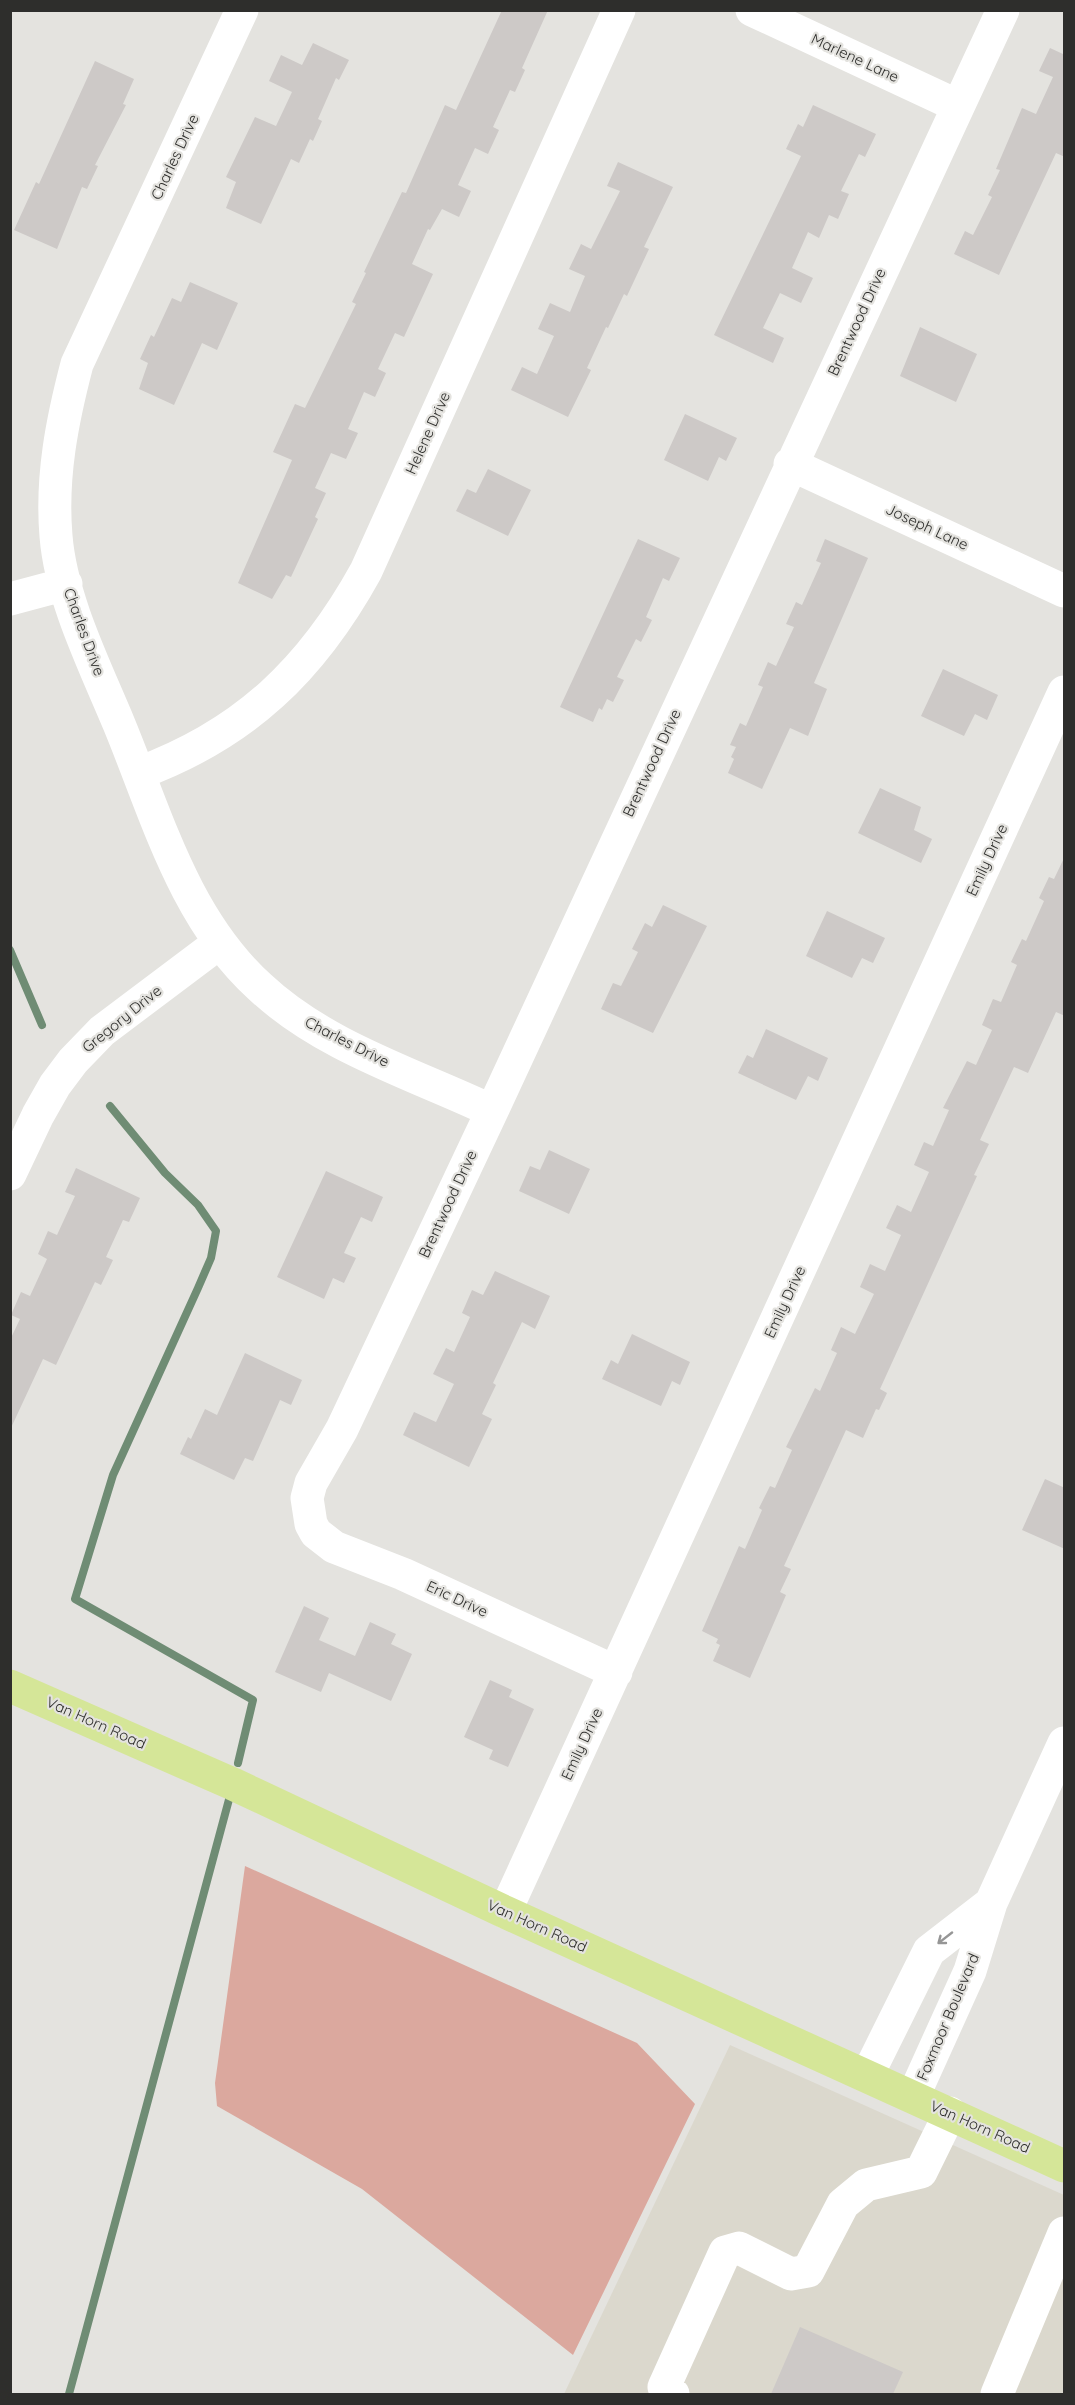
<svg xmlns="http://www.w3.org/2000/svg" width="1075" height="2405" font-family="Quicksand,sans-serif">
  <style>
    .built { fill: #dbd8cd }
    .green { fill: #dba89e }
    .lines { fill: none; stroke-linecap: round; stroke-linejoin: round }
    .stream { stroke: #6f8c74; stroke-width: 8 }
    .building { fill: #cdc9c7 }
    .minor { stroke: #fff; stroke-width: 33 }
    .major { stroke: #d5e698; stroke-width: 33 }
    .oneway { stroke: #969696 }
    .labels { text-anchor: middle; stroke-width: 4.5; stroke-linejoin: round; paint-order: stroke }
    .street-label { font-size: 15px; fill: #2e2e2c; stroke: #e4e3df }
  </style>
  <rect width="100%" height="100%" fill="#e4e3df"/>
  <path class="built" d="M 730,2045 L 1064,2195 L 1064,2394 L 564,2394 Z"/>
  <path class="green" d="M 245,1866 L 637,2043 L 695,2104 L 573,2355 L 362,2189 L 217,2106 L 215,2083 Z"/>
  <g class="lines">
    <path class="stream" d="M 10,950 L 42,1025
      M 110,1106 L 165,1173 L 198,1205 L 216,1231 L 211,1258 L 198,1288 L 113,1475 L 75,1599 L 253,1700 L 238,1763
      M 69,2394 L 231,1792"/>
  </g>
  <path class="building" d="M 502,10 L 548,10 L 522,68 L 525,70 L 515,92 L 510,90 L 493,127 L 499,130 L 488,154 L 475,148 L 458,185 L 471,191 L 459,217 L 442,209 L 430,230 L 428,229 L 412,264 L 433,274 L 404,337 L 395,333 L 378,369 L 386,373 L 375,397 L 364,392 L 348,429 L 358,433 L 346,459 L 331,453 L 315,488 L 326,493 L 315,517 L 318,519 L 291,577 L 286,575 L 272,599 L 238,583 L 292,460 L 273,452 L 295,404 L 305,408 L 356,304 L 352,302 L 366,273 L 364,272 L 402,192 L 406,193 L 445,105 L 456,110 Z
    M 313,43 L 349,60 L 339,80 L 336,78 L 318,119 L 322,121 L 313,141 L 310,139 L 299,163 L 291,159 L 261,224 L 226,208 L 236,182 L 226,177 L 255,117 L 276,126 L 292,92 L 269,81 L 281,55 L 302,65 Z
    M 1050,48 L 1063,54 L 1065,52 L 1065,157 L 1056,153 L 999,275 L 954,254 L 965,231 L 973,235 L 992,197 L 988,195 L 1000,170 L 996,169 L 1022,108 L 1036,114 L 1053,77 L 1039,71 Z
    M 95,61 L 134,79 L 123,104 L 126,105 L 95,165 L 98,166 L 87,189 L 82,187 L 57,249 L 14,230 L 36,182 L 39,184 Z
    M 813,105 L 876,134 L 865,157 L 859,154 L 841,191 L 849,194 L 838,219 L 829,215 L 819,238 L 808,232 L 792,268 L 813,278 L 801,303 L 780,293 L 763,328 L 784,338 L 773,363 L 714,335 L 801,156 L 786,149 L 798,124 L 803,127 Z
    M 618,162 L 673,187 L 644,247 L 649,249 L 627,296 L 624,294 L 608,328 L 606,327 L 587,368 L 591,370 L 568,417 L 511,390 L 522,367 L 537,374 L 554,336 L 538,329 L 550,303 L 570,312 L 585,276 L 569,269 L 581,244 L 591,249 L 620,191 L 607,186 Z
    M 190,282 L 238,303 L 217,350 L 202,343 L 174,405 L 139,389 L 148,363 L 140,359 L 151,335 L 154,337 L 172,298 L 181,302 Z
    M 920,327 L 977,354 L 956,402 L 900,376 Z
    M 685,414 L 737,438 L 726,461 L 719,457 L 708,481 L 664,460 Z
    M 488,469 L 531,490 L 508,536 L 456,511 L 467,489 L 476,493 Z
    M 638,539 L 680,558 L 669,581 L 663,578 L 646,617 L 652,620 L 641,642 L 636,639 L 617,677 L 624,680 L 613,702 L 607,699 L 602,710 L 599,708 L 593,722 L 560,707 Z
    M 825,539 L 868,558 L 814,683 L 827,689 L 808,736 L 790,728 L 762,789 L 728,773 L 734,759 L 731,757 L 736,747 L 730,745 L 740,723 L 746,726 L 763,687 L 758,685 L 768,662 L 776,666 L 794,627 L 786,624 L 796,602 L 802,605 L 821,563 L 816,561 Z
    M 943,669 L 998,695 L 987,720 L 975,714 L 964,736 L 921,716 Z
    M 880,788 L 921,807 L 914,830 L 932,839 L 921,863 L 858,833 Z
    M 1065,856 L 1065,1016 L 1056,1012 L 1028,1073 L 1014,1067 L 980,1140 L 989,1144 L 974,1175 L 977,1176 L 880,1389 L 887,1393 L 879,1410 L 876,1409 L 863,1438 L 846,1430 L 784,1566 L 791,1569 L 780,1592 L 786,1595 L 750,1678 L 713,1661 L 720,1645 L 716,1643 L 718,1639 L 702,1631 L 739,1546 L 745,1549 L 762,1510 L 759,1508 L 770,1486 L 775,1488 L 792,1450 L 786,1447 L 797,1425 L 815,1388 L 820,1391 L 837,1353 L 831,1350 L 841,1327 L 855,1334 L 874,1294 L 860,1287 L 870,1264 L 885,1271 L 901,1235 L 886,1228 L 897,1205 L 911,1212 L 929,1172 L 914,1165 L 924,1142 L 933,1146 L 949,1110 L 943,1108 L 967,1061 L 976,1065 L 992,1030 L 982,1025 L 993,999 L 1001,1002 L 1017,965 L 1011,962 L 1022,939 L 1026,941 L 1044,901 L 1039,898 L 1049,877 L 1054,879 Z
    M 663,905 L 707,926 L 653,1033 L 601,1009 L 613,983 L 621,986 L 638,952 L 632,949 L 645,923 L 652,927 Z
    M 827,911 L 885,938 L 873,963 L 862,958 L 852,978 L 806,956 Z
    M 766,1029 L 828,1058 L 818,1081 L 808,1076 L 796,1100 L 738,1073 L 747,1055 L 753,1058 Z
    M 549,1150 L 590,1169 L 569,1214 L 519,1191 L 530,1166 L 540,1170 Z
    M 76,1168 L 140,1198 L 129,1222 L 123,1220 L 106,1257 L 113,1260 L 101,1285 L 95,1282 L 56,1365 L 43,1359 L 10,1430 L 10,1340 L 20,1319 L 11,1315 L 21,1292 L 30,1296 L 47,1259 L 38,1254 L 48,1231 L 57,1235 L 75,1196 L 65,1192 Z
    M 326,1171 L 383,1197 L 372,1222 L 361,1217 L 344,1253 L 356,1258 L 344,1283 L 333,1278 L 324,1299 L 277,1277 Z
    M 495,1271 L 550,1296 L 535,1329 L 522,1322 L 493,1383 L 496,1385 L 482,1414 L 492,1419 L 469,1467 L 403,1435 L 414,1412 L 436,1422 L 454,1384 L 433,1374 L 446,1348 L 454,1352 L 470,1317 L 462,1313 L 472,1290 L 483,1295 Z
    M 632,1334 L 690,1362 L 680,1385 L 672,1381 L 661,1406 L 602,1379 L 611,1360 L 618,1364 Z
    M 245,1353 L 302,1380 L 291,1405 L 280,1400 L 253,1461 L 245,1458 L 234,1480 L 180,1454 L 188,1437 L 191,1439 L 205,1409 L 217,1415 Z
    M 1045,1479 L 1065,1488 L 1065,1549 L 1022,1530 Z
    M 304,1606 L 329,1618 L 319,1640 L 355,1656 L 370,1622 L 396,1634 L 391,1644 L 412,1654 L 391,1701 L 329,1673 L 321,1692 L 275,1672 Z
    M 490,1680 L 512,1690 L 509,1697 L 534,1709 L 508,1767 L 489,1759 L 493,1750 L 464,1737 Z
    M 800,2327 L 903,2372 L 893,2394 L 771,2394 Z"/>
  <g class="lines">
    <path class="minor" d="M 242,10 L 77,364 C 62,421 51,477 56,536 C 61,599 95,666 119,724 C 157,816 184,918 260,987 C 324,1047 414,1074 492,1111
      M 752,10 L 958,106
      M 790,464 L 1064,591
      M 10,599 L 66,584
      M 139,773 C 245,734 312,669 366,571 L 619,10
      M 10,1174 L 38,1115 L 55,1085 L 73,1061 L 102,1031 L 219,943
      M 616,1672 L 403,1574 L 334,1547 L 316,1533 L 311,1524 L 307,1498 L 311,1483 L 342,1429 L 492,1111 L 1003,10
      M 505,1912 L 1064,692
      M 867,2076 L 929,1951 L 991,1903
      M 913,2097 L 970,1971 L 991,1903 L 1064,1743
      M 673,2394 L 664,2387 L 725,2252 L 739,2248 L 791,2274 L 808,2271 L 843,2204 L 866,2185 L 921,2172 L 950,2113
      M 997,2394 L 1064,2233"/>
    <path class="major" d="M 10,1686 L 233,1784 L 505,1912 L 1064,2166"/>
  </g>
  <defs><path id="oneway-shaft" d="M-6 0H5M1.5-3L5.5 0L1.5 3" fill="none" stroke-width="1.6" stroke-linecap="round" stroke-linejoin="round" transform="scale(1.5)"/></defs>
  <use class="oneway" href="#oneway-shaft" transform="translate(945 1938) rotate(142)"/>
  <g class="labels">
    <g class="street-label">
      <text transform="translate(855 58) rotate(25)" y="5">Marlene Lane</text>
      <text transform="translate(175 157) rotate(-65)" y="5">Charles Drive</text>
      <text transform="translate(857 322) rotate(-65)" y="5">Brentwood Drive</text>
      <text transform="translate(428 433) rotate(-66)" y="5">Helene Drive</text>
      <text transform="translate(927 527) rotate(25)" y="5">Joseph Lane</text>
      <text transform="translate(84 632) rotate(70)" y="5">Charles Drive</text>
      <text transform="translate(652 763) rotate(-65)" y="5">Brentwood Drive</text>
      <text transform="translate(987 860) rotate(-65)" y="5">Emily Drive</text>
      <text transform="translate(122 1019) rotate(-39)" y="5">Gregory Drive</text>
      <text transform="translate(347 1042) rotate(27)" y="5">Charles Drive</text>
      <text transform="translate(448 1204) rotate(-65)" y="5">Brentwood Drive</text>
      <text transform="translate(785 1302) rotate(-65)" y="5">Emily Drive</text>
      <text transform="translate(457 1599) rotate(25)" y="5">Eric Drive</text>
      <text transform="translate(96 1723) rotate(24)" y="5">Van Horn Road</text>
      <text transform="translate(582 1744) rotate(-65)" y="5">Emily Drive</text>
      <text transform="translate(537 1926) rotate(24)" y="5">Van Horn Road</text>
      <text transform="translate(948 2017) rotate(-67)" y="5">Foxmoor Boulevard</text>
      <text transform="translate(980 2127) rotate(24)" y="5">Van Horn Road</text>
    </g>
  </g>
  <rect width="1075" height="2405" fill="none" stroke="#2e2e2c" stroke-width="24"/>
</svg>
